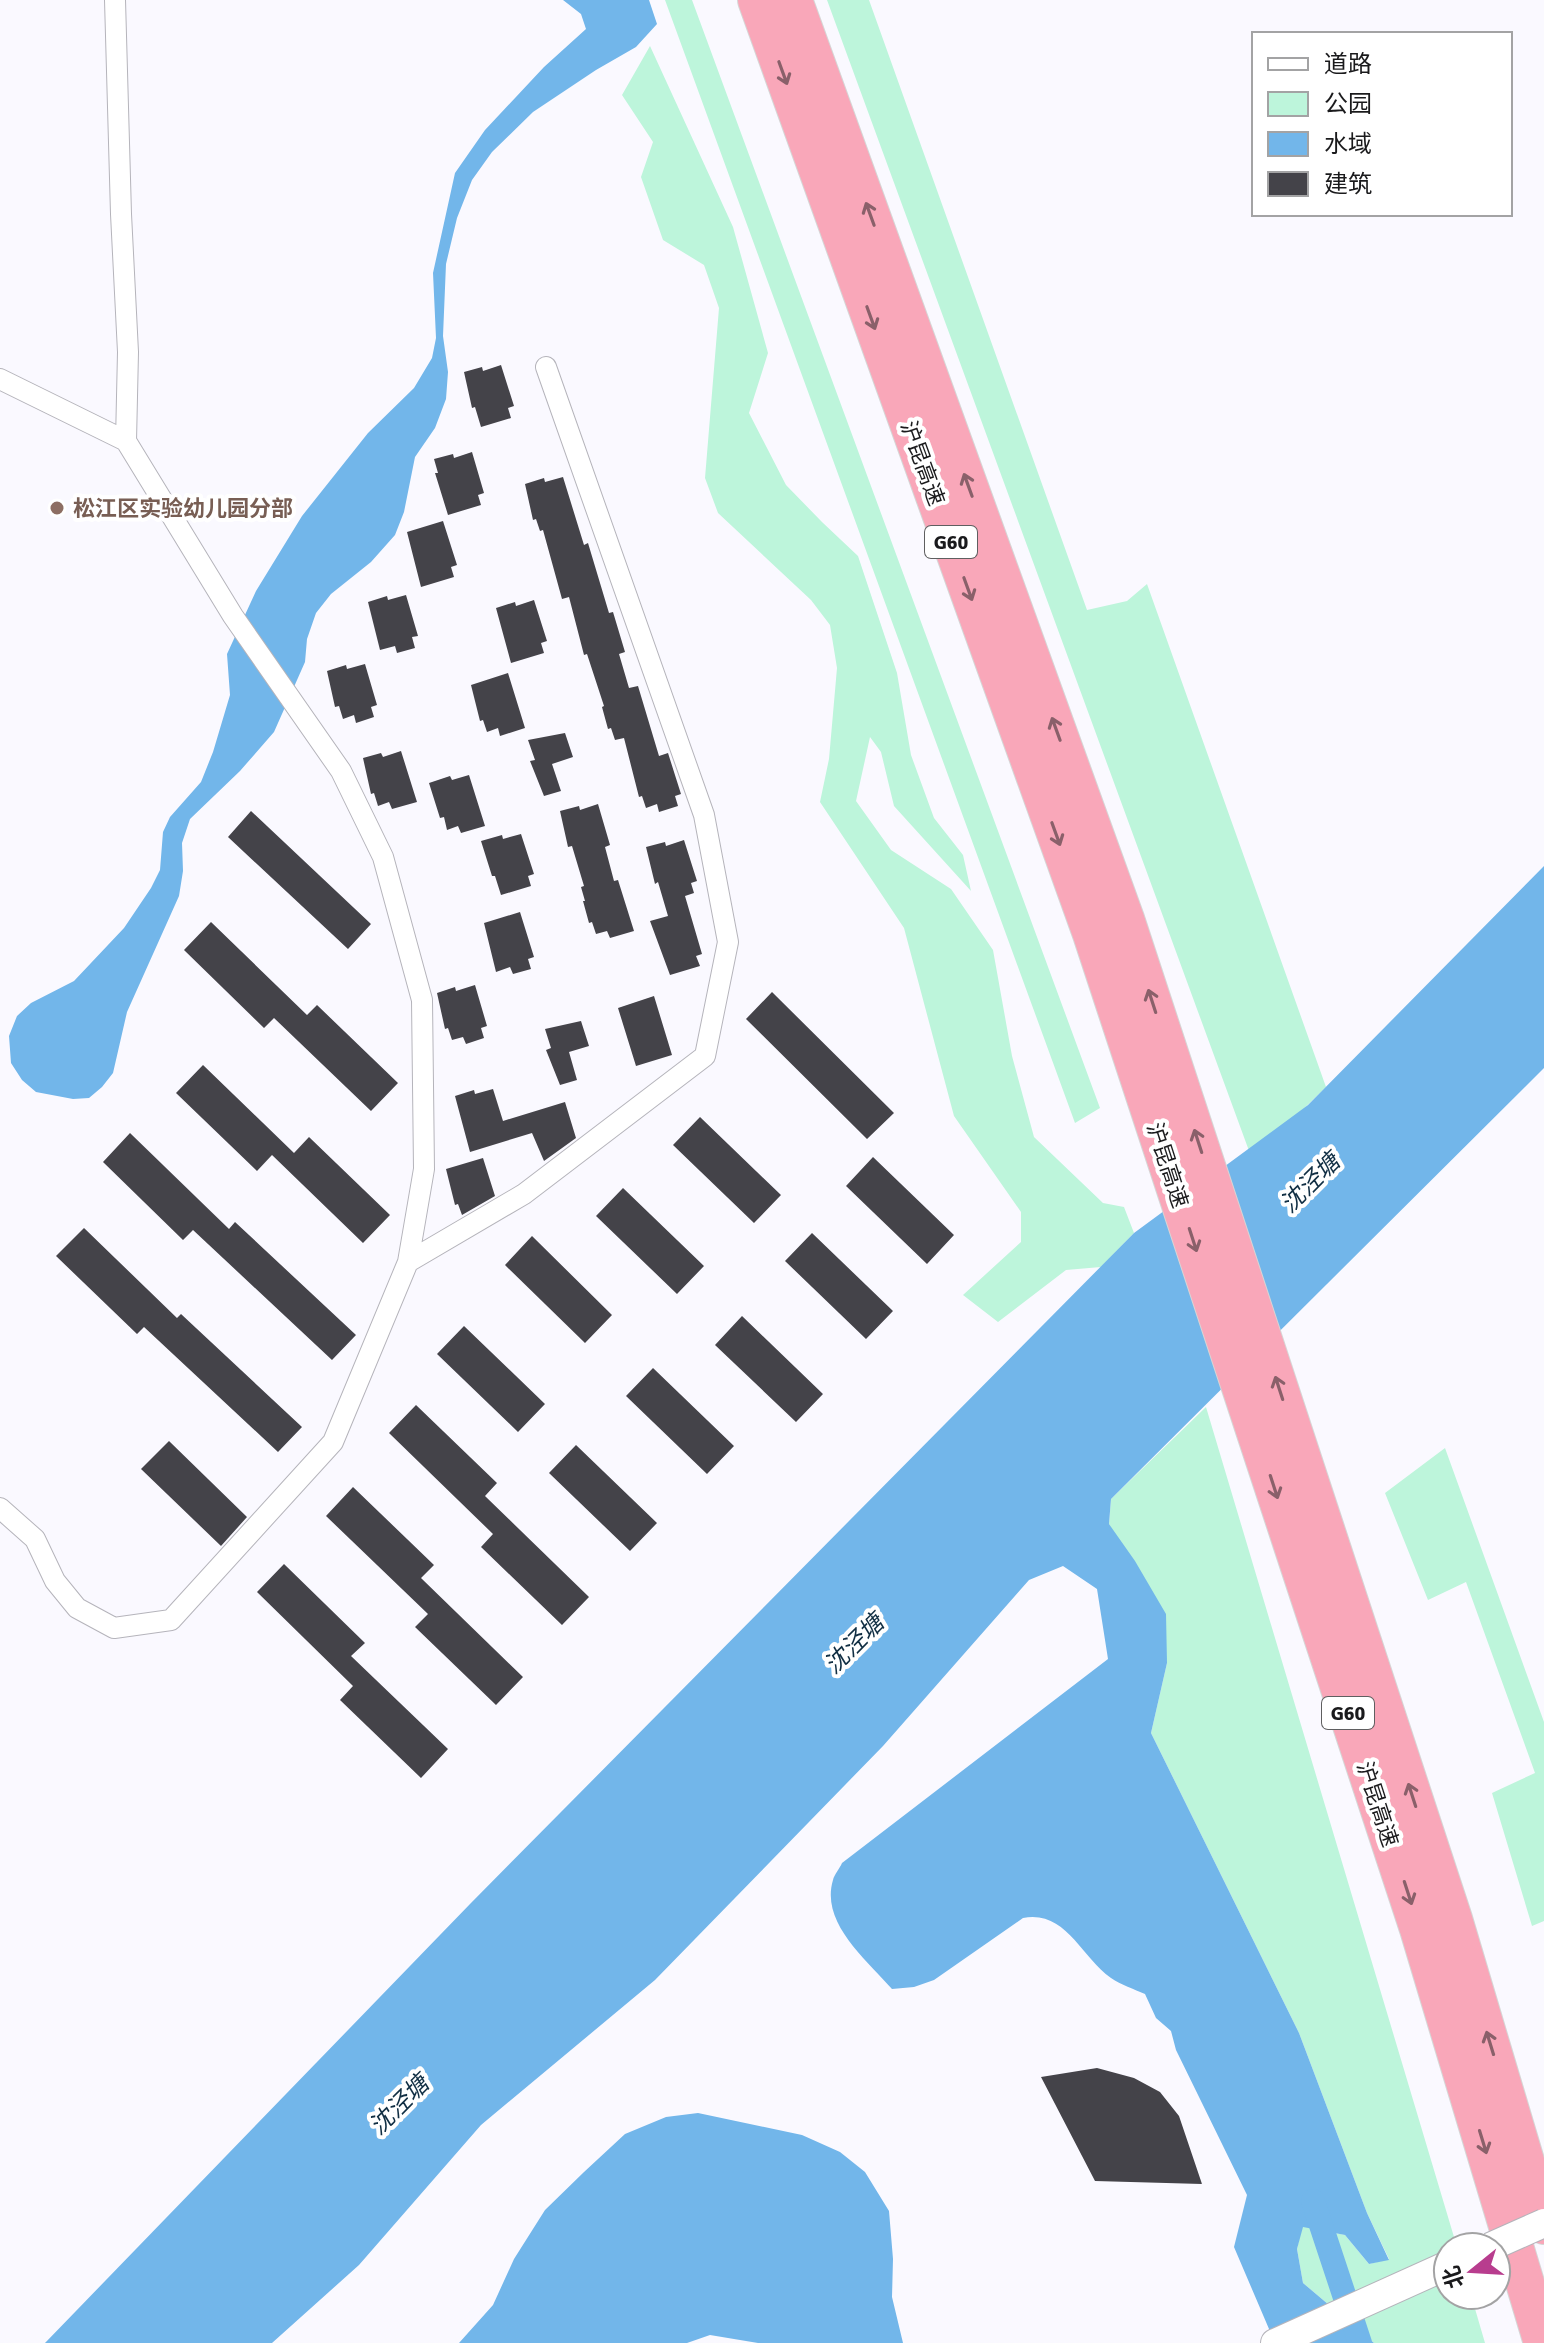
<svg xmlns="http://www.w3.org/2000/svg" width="1544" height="2343" font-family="Signika,'Noto Sans SC',sans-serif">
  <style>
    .green { fill: #bdf5db }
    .water { fill: #72b6ea }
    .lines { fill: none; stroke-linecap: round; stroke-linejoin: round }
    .canal { stroke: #72b6ea; stroke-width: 24 }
    .building { fill: #444349 }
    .minor-casing { stroke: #b5b4bb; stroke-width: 22 }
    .secondary-casing { stroke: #b5b4bb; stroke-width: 30 }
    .motorway-casing { stroke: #d6d6d6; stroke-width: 40 }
    .minor { stroke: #fff; stroke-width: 20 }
    .secondary { stroke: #fff; stroke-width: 28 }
    .motorway { stroke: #f9a7b9; stroke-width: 38 }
    .secondary-bridge-casing { stroke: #b5b4bb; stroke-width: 30; stroke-linecap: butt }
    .secondary-bridge { stroke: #fff; stroke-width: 28 }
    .oneway { stroke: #8a606a }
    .education-dot { fill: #8d6e63; stroke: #fff; stroke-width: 3 }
    .labels { text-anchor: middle; stroke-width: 8; stroke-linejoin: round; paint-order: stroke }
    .shield { fill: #fff; stroke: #5f5f60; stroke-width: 2 }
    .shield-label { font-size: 20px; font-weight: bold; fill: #1a1a1c }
    .street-label { font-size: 22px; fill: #1a1a1c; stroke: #fff }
    .education-label { font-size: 22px; font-weight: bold; fill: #785e54; stroke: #fff; text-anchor: start }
    .water-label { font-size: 24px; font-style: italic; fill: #102e43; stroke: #fff }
  </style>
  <rect width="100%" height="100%" fill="#faf9ff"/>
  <path class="green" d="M 665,0 L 692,0 L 1100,1108 L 1075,1123 Z
    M 827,0 L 869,0 L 1087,610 L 1127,601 L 1147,584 L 1326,1087 L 1252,1159 Z
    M 650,46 L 733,227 L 768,353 L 749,413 L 786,485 L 822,522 L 858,556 L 897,673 L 911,755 L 934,818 L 963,855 L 971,891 L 894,806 L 881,752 L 870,737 L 856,801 L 891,850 L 951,889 L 993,950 L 1012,1056 L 1034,1137 L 1103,1203 L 1124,1207 L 1134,1233 L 1101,1267 L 1066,1270 L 998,1322 L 963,1295 L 1021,1242 L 1021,1212 L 954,1116 L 904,928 L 820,802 L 829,759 L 837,668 L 830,625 L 811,600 L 718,513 L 705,478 L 719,308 L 704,265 L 663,240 L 641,177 L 653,142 L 622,95 Z
    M 1206,1407 L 1457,2247 L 1448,2247 L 1448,2295 L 1471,2295 L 1485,2343 L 1374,2343 L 1303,2283 L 1297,2249 L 1302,2226 L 1345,2235 L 1369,2264 L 1389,2259 L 1367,2213 L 1299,2033 L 1151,1733 L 1167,1663 L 1109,1524 L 1111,1499 Z
    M 1445,1448 L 1544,1722 L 1544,1921 L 1532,1926 L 1492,1793 L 1535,1773 L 1466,1582 L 1428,1600 L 1385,1493 Z"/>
  <path class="water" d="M 563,0 L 649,0 L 657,24 L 636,47 L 596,70 L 533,112 L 492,152 L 472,180 L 457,218 L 446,264 L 443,336 L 448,372 L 446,399 L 435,428 L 415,457 L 404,512 L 395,535 L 371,562 L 331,594 L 316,613 L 307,639 L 305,662 L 274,732 L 240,771 L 190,819 L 182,843 L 183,871 L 179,896 L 127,1012 L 113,1073 L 102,1087 L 89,1098 L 73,1099 L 36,1092 L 22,1080 L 11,1063 L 9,1036 L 17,1016 L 31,1003 L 74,981 L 124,928 L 151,888 L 160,870 L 163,832 L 170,817 L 201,782 L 213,752 L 230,695 L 227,654 L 256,591 L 302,516 L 368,433 L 414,388 L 432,358 L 436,338 L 433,273 L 455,173 L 485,130 L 544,67 L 586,29 L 581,14 Z
    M 1544,866 L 1544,1068 L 1111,1499 L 1109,1524 L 1135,1561 L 1166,1614 L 1167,1663 L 1151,1733 L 1299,2033 L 1367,2213 L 1389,2260 L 1369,2264 L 1345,2235 L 1303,2227 L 1297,2249 L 1303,2283 L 1374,2343 L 1275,2343 L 1234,2247 L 1247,2195 L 1176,2050 L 1171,2031 L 1156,2018 L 1145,1994 C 1134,1989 1121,1985 1111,1978 C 1080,1956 1066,1910 1023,1918 L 934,1980 L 914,1987 L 892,1989 C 867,1960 820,1923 833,1880 C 834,1875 840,1868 842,1863 L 1108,1659 L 1097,1589 L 1063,1566 L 1029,1580 L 883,1746 L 655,1980 L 481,2125 L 359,2265 L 272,2343 L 45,2343 L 470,1904 L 1134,1233 L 1308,1105 Z
    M 698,2113 L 802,2135 L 840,2152 L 865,2172 L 889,2211 L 893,2259 L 892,2297 L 903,2343 L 758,2343 L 710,2335 L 687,2343 L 459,2343 L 493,2305 L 514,2259 L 545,2210 L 584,2172 L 625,2134 L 666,2117 Z"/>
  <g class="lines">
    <path class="canal" d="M 1313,2201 L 1360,2343"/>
  </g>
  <path class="building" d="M 501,365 L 514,406 L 508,408 L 511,418 L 481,427 L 475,407 L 472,408 L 464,372 L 482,367 L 483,371 Z
    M 472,452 L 484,493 L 478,495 L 481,505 L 448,515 L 435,473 L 438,473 L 434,459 L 453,454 L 454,458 Z
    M 563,477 L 584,545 L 588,543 L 609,613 L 613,612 L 625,652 L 619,654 L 629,688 L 638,686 L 659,756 L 668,753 L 681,794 L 675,796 L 678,806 L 659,812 L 657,804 L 646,808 L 642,796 L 639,797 L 624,738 L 615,740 L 611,728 L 608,729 L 602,707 L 604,706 L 587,654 L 584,655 L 569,597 L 562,599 L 543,530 L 540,531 L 536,519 L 533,520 L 525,484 L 544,478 L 545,482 Z
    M 443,521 L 457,565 L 451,567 L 454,577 L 421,587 L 407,532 Z
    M 406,595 L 418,636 L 412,637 L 415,648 L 397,653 L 395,646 L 380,650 L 368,602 L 387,596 L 388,600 Z
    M 534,600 L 547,641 L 541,643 L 544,653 L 511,663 L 496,608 L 515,602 L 516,606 Z
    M 365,664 L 377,705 L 371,707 L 374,717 L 356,723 L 354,715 L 343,719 L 339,706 L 335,707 L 327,671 L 346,665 L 347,669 Z
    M 508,673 L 525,728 L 500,736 L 498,728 L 487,732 L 483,720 L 480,721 L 471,685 Z
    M 565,733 L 573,757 L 552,764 L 561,791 L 544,796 L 530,761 L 535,760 L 528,740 Z
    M 401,751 L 417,802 L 392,809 L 389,802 L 378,806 L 374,793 L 371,794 L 363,758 L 381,753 L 383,757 Z
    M 469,775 L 485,826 L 461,833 L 458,826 L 447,830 L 444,817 L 440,818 L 429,783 L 450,776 L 452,780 Z
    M 598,804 L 610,845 L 605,847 L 614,881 L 618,880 L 634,931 L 610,938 L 607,931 L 596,934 L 592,922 L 589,923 L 583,901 L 585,901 L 581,887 L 584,886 L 572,846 L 568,847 L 560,811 L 579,806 L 580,810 Z
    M 251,811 L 371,924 L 348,949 L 228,837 Z
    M 521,834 L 534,874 L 528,876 L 531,886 L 501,895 L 495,876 L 492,876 L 481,841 L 502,835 L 503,839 Z
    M 684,840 L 697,881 L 691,883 L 694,893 L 685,896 L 702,954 L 696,956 L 700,966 L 670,975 L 650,921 L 668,916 L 658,882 L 655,884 L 646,847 L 665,842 L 666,846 Z
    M 520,912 L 534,957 L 528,959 L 531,969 L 513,974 L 510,967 L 496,972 L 484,923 Z
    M 211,922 L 307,1015 L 317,1005 L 398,1083 L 371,1111 L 274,1018 L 264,1028 L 184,950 Z
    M 475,985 L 487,1026 L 481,1028 L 484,1038 L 466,1044 L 463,1037 L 452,1040 L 448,1028 L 445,1029 L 437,993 L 455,987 L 456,991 Z
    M 772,992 L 894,1113 L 867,1139 L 746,1019 Z
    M 654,996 L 672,1055 L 636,1066 L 618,1008 Z
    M 581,1021 L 589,1046 L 569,1052 L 577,1080 L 560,1085 L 546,1050 L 551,1048 L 545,1029 Z
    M 203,1065 L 294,1153 L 309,1137 L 390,1215 L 363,1243 L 272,1155 L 257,1171 L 176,1093 Z
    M 493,1089 L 503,1121 L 565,1102 L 576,1138 L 544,1161 L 532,1133 L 470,1152 L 455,1096 L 474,1090 L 475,1094 Z
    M 700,1117 L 781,1195 L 754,1223 L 673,1145 Z
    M 130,1133 L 229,1229 L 235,1222 L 356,1335 L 332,1360 L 193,1230 L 183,1240 L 103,1162 Z
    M 873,1157 L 954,1235 L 927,1264 L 846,1186 Z
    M 483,1158 L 495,1196 L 462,1215 L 458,1204 L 455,1205 L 446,1169 Z
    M 623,1188 L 704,1266 L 677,1294 L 596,1216 Z
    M 84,1228 L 177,1318 L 181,1314 L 302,1427 L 278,1452 L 144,1327 L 137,1334 L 56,1256 Z
    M 812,1233 L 893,1311 L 866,1339 L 785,1261 Z
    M 532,1236 L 612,1315 L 585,1343 L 505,1265 Z
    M 742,1316 L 823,1394 L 796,1422 L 715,1345 Z
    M 464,1326 L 545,1404 L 518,1432 L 437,1354 Z
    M 653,1368 L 734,1446 L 707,1474 L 626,1396 Z
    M 416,1405 L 497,1483 L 485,1496 L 589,1597 L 562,1625 L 481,1547 L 493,1534 L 389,1433 Z
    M 169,1441 L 247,1517 L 221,1546 L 141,1469 Z
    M 576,1445 L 657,1523 L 630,1551 L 549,1473 Z
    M 353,1487 L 434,1565 L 421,1578 L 523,1677 L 496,1705 L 415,1627 L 428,1614 L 326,1516 Z
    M 284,1564 L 365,1643 L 351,1656 L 448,1749 L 421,1778 L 340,1700 L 353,1686 L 257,1592 Z
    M 1097,2068 L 1134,2078 L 1160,2092 L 1179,2116 L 1202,2184 L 1095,2181 L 1041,2077 Z"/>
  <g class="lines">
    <g class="minor-casing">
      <path id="minor" d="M 115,0 L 121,214 L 128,352 L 126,441
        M 0,379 L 126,441 L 233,616 L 341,771 L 383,857 L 422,1000 L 424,1169 L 408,1262 L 333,1442 L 171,1620 L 114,1628 L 77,1608 L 55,1581 L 35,1539 L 0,1508
        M 408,1262 L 524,1194 L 705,1056 L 728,942 L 704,815 L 546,367"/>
    </g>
    <g class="secondary-casing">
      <path id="secondary" d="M 1275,2343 L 1448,2265"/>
    </g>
    <g class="motorway-casing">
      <path id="motorway" d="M 757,0 L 1092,934 L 1419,1929 L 1543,2343
        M 793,0 L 1125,919 L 1453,1919 L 1544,2225"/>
    </g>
    <use href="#minor" class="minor"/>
    <use href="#secondary" class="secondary"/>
    <use href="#motorway" class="motorway"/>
    <g class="secondary-bridge-casing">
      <path id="secondary-bridge" d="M 1490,2247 L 1544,2223"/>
    </g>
    <use href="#secondary-bridge" class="secondary-bridge"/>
  </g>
  <defs><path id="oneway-shaft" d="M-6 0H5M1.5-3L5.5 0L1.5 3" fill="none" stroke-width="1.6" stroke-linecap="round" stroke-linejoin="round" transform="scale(2)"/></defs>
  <g class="oneway">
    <use href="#oneway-shaft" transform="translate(783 73) rotate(70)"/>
    <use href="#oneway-shaft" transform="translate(870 214) rotate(-110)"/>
    <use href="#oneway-shaft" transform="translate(871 318) rotate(70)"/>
    <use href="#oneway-shaft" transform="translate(968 485) rotate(-110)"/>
    <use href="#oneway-shaft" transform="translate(968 589) rotate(70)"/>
    <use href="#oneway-shaft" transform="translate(1056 729) rotate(-110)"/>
    <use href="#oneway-shaft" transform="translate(1056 834) rotate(70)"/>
    <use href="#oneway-shaft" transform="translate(1152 1001) rotate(-108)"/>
    <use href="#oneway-shaft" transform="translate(1198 1141) rotate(-108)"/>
    <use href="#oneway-shaft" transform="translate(1193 1240) rotate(72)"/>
    <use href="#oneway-shaft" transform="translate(1279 1388) rotate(-108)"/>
    <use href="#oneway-shaft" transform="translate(1274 1487) rotate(72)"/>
    <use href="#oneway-shaft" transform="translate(1412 1795) rotate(-108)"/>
    <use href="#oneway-shaft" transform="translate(1408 1893) rotate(72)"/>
    <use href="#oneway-shaft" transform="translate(1490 2043) rotate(-107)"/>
    <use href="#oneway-shaft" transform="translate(1483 2142) rotate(73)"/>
  </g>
  <circle class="education-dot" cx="57" cy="508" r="8"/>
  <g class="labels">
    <g class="shield">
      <rect x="925" y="526" width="52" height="32" rx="6"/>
      <rect x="1322" y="1697" width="52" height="32" rx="6"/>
    </g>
    <g class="shield-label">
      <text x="951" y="549">G60</text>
      <text x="1348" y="1720">G60</text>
    </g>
    <g class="street-label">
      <text transform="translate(923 463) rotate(70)" y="8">沪昆高速</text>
      <text transform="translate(1168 1165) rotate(72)" y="8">沪昆高速</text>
      <text transform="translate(1378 1804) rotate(72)" y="8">沪昆高速</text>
    </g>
    <g class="education-label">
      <text x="73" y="516">松江区实验幼儿园分部</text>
    </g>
    <g class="water-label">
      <text transform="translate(1310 1183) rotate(-45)" y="8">沈泾塘</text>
      <text transform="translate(854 1644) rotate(-45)" y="8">沈泾塘</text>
      <text transform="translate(399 2105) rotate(-45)" y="8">沈泾塘</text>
    </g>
  </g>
  <rect x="1252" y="32" width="260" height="184" fill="#ffffff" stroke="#a3a3a4" stroke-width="2"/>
  <rect x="1268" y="58" width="40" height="12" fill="#ffffff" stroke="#a3a3a4" stroke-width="2"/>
  <text x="1324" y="72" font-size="24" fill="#1a1a1c">道路</text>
  <rect x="1268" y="92" width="40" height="24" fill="#bdf5db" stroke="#a3a3a4" stroke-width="2"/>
  <text x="1324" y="112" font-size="24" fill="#1a1a1c">公园</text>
  <rect x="1268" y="132" width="40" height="24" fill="#72b6ea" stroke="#a3a3a4" stroke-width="2"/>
  <text x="1324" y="152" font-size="24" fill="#1a1a1c">水域</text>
  <rect x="1268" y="172" width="40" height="24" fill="#444349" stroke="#a3a3a4" stroke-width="2"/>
  <text x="1324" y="192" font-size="24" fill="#1a1a1c">建筑</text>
  <g transform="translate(1472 2271) rotate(252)"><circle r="38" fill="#ffffff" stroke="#a3a3a4" stroke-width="2"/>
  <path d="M0-6L14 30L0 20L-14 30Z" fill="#b83d8e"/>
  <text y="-12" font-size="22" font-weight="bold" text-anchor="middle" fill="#1a1a1c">北</text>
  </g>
</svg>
